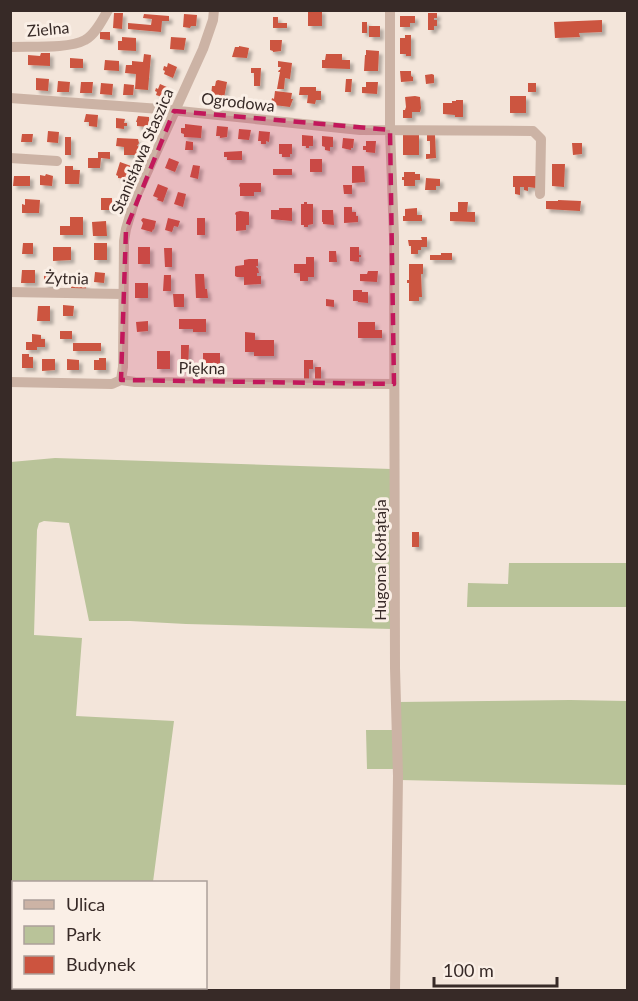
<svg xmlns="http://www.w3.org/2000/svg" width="638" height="1001" font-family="Lato,sans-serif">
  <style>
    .green { fill: #b9c399 }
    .building { fill: #cc543f; filter: url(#shadow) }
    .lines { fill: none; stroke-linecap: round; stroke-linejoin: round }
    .minor { stroke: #ccb3a5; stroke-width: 10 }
    .marked { fill: #c2185b; fill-opacity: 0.2; stroke: #c2185b; stroke-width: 4.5; stroke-dasharray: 12 8; stroke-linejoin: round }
    .labels { text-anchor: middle; stroke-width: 6; stroke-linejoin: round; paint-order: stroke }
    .street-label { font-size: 16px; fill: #372a27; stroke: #faefe6 }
  </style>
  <defs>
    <filter id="shadow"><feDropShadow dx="3.5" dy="3.5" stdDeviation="1.5" flood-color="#0004"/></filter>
  </defs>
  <rect width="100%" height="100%" fill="#f3e5da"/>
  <path class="green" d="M 55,458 L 391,469 L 393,629 L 186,624 L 130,621 L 89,621 L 69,523 L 44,521 L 39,523 L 37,530 L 34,635 L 82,638 L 76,716 L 174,721 L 153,882 L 14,882 L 13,933 L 11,932 L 11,462 Z
    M 509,563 L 627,563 L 627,607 L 467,607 L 468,583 L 508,584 Z
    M 570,700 L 627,701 L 627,785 L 400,780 L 398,702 Z
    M 366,730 L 395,730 L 396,769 L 367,769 Z"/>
  <path class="building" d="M 308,10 L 322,10 L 322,26 L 308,26 Z
    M 114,13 L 123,13 L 122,29 L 113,28 Z
    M 428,13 L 437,13 L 437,18 L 434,18 L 434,20 L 437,20 L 437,26 L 434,26 L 434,30 L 428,30 Z
    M 144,14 L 169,16 L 169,21 L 162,21 L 161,32 L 128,29 L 128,23 L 151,25 L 152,19 L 143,18 Z
    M 184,14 L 197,15 L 196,26 L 191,26 L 190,28 L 183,27 Z
    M 400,16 L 415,16 L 415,23 L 410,23 L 410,27 L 400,27 Z
    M 273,17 L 278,17 L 278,23 L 287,23 L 287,28 L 273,28 Z
    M 602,20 L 602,32 L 579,33 L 580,37 L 555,38 L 554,22 Z
    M 362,22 L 367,22 L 367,33 L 362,33 Z
    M 369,26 L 380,26 L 380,37 L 369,37 Z
    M 100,32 L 110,32 L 110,40 L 100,39 Z
    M 405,35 L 411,35 L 411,56 L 406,56 L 406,54 L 400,54 L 400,38 L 405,38 Z
    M 122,37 L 136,38 L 136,51 L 118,50 L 118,41 L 122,41 Z
    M 171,37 L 186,38 L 184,50 L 170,49 Z
    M 270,40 L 282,40 L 281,51 L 273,52 L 273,51 L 270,50 Z
    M 239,46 L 249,48 L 247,58 L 232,57 L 235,47 L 239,47 Z
    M 366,50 L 379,51 L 378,71 L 364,71 L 365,55 L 366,55 Z
    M 41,53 L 50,53 L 50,66 L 28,65 L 28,55 L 40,56 Z
    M 144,54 L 151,55 L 148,90 L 135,89 L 136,74 L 125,73 L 126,65 L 132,65 L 132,61 L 143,62 Z
    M 326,54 L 342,54 L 342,60 L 350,60 L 350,69 L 322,68 L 322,60 L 325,60 Z
    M 70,58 L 83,59 L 83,68 L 70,68 Z
    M 105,60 L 119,61 L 119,71 L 104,70 Z
    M 278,61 L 292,63 L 290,79 L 285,78 L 284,89 L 277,89 L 280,72 L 278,72 L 279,70 L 280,70 L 281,67 L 278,67 Z
    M 168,63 L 177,67 L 173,78 L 164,74 L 165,71 L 163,70 L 164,66 L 167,67 Z
    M 251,68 L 261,68 L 260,86 L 254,86 L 254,73 L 251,73 Z
    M 400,71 L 411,71 L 411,76 L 413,77 L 413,81 L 401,82 Z
    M 432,74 L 434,75 L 434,83 L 426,84 L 425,75 Z
    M 36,78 L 49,79 L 48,91 L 36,90 Z
    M 346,79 L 352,79 L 351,92 L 345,92 Z
    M 218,80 L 227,82 L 224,98 L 211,96 L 212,86 L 215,86 L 216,81 Z
    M 58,81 L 70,82 L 69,92 L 57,92 Z
    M 81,82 L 93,82 L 92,93 L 80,93 Z
    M 366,82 L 378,82 L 377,94 L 362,93 L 362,87 L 366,87 Z
    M 101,83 L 113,84 L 112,95 L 100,94 Z
    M 528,83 L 536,83 L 536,92 L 528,92 Z
    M 124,84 L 134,85 L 133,95 L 123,95 Z
    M 160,84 L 169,88 L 165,98 L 156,95 L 157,92 L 155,91 L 156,88 L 158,89 Z
    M 300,87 L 316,87 L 316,91 L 321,91 L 321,100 L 316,100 L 315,104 L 307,103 L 308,95 L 299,95 Z
    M 275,91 L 292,93 L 291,99 L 293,99 L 290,107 L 274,105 L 274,103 L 271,103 L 272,98 L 274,99 Z
    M 415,96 L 420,97 L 421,108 L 420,112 L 412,112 L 412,118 L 403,118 L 403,110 L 405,110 L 406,107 L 405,97 Z
    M 510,96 L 526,96 L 526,113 L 510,113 Z
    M 456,100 L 463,100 L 463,117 L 455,117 L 455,115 L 443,114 L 443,103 L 452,103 L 452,101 L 456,101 Z
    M 86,114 L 98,115 L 97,127 L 89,126 L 89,122 L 84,122 Z
    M 138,116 L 149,117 L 149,127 L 137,126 L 137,122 L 136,122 Z
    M 116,118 L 125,119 L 124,123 L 127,123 L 127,126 L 124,126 L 124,129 L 116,128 Z
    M 185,124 L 202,126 L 201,138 L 184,137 L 184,134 L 181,133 L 181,128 L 185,128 Z
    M 217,126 L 228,127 L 227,137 L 220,138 L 220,136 L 216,136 Z
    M 239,129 L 251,130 L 249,140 L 238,139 Z
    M 48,131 L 59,132 L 58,143 L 47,142 Z
    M 259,131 L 270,132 L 269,142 L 266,141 L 266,144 L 261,144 L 261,141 L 258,141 Z
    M 22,134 L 33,134 L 32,142 L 21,142 Z
    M 302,135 L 313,136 L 313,146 L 309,146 L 309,148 L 306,148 L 306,146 L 302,146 Z
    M 403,135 L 419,135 L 419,155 L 403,155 Z
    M 427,135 L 435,135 L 436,158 L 426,159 L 426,154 L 430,154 L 430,141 L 427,141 Z
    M 322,136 L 333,137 L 333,147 L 330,147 L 330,151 L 325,150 L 325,147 L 322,146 Z
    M 65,137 L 71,137 L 71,155 L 65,155 Z
    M 117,138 L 138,139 L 139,143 L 137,146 L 141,146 L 141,150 L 138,150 L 138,154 L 137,155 L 124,155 L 124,147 L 116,146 Z
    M 343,138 L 354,139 L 353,148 L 351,148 L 351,150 L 342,148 Z
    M 186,141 L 193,142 L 193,150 L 185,150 Z
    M 366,141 L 376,141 L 375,153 L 366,152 L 366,150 L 363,150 L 363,146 L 366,146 Z
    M 572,143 L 582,143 L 582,154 L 573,155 Z
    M 279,144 L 292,144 L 292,154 L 290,154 L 290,157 L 282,157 L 282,154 L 279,154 Z
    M 242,151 L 242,160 L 227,160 L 227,157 L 224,157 L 224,152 Z
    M 98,152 L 110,152 L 110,159 L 101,158 L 100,168 L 88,168 L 88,158 L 98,158 Z
    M 169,158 L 179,162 L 175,172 L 165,168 Z
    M 310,159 L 322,159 L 322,172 L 310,172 Z
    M 120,162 L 131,166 L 127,179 L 118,178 L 118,176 L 116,175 Z
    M 552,164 L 565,164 L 564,187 L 552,186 Z
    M 193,165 L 200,166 L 198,179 L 190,177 Z
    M 65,166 L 73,166 L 73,170 L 80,170 L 79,184 L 65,184 Z
    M 352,166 L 364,166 L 365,182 L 352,183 Z
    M 273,169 L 292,169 L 292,175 L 273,175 Z
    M 404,172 L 415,172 L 415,174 L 420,174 L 420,180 L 415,180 L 415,186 L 404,186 L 404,180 L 402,180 L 402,177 L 404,177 Z
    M 46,174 L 53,176 L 52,186 L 40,185 L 40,175 L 45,176 Z
    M 14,176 L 30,176 L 30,186 L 13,186 Z
    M 513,176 L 536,176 L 536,188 L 528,187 L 528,191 L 524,190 L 524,187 L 520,187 L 520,195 L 515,194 L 515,187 L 513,187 Z
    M 426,178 L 440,179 L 440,186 L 436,186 L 436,190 L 425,190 Z
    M 240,183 L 261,183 L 261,192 L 254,192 L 254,196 L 240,196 L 240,187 L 239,186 Z
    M 158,184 L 168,188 L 163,202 L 157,200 L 158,198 L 153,196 Z
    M 343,185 L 352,185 L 352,194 L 344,194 Z
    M 178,192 L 186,194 L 183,207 L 174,204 Z
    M 101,198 L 112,198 L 112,210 L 101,210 Z
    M 25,199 L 40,200 L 39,213 L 22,213 L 22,204 L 25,205 Z
    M 558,200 L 581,201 L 580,211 L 546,209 L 546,201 L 558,201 Z
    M 304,202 L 307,202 L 307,204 L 313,204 L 313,224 L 308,225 L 308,227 L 304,227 L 304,225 L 301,225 L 301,204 L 304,204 Z
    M 458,202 L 468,202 L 467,212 L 475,212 L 475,222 L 450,221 L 450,212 L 458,212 Z
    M 344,207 L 352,207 L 352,212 L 356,212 L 356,216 L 358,216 L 358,222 L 344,223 Z
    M 279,208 L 292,208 L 292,221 L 271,219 L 271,210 L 279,210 Z
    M 417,208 L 417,215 L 422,215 L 422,221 L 403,221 L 403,216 L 405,216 L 405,209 Z
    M 322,210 L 333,210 L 334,225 L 323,224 L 323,222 L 322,222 Z
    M 240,211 L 249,212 L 249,225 L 246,225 L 246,230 L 236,231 L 236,215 L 235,214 L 236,212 Z
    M 70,217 L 83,217 L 83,235 L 60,235 L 60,226 L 70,226 Z
    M 143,218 L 156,221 L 154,230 L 153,229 L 152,232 L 141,229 L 143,223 L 141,220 Z
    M 168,218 L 180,221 L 178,227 L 174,226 L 172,232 L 165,230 Z
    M 197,218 L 205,218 L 205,235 L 197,235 Z
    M 106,221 L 107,236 L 93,236 L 92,222 Z
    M 421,237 L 427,237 L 427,247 L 421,247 L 421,250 L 418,250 L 418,254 L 411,254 L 411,246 L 409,246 L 408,240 L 422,240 Z
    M 23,243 L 33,243 L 33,254 L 22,254 Z
    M 94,243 L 107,243 L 107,260 L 94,260 Z
    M 53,247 L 71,247 L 71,260 L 53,261 Z
    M 138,247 L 150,247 L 150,264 L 138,264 Z
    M 350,247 L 359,247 L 359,255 L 361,255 L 361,257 L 359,257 L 359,262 L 350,261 Z
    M 164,248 L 172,248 L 172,267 L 165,267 Z
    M 329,251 L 336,251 L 337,262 L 329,262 Z
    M 441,253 L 452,253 L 452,260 L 430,260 L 430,255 L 441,255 Z
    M 306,257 L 314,257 L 314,277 L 308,277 L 308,281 L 300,281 L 300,273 L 294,273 L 294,264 L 306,264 Z
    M 249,259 L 258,259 L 258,266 L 256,266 L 257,268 L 258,268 L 259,273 L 257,273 L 257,276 L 261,276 L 261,284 L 244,285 L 244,277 L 237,277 L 235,276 L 235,267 L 236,266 L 244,265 L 244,260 Z
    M 409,264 L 423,264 L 423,274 L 421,274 L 422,297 L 419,297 L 419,301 L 409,301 L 409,283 L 407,283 L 407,280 L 409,280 Z
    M 22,270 L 35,270 L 35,283 L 21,283 Z
    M 368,271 L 378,271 L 377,282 L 360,281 L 360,274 L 367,274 Z
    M 95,272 L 105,273 L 104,283 L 94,282 Z
    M 44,274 L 54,275 L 53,286 L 44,285 Z
    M 73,274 L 84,275 L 83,285 L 86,285 L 86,290 L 71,288 Z
    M 195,274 L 204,274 L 205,289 L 207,289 L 208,298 L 196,298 Z
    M 164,275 L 171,275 L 171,291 L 163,291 Z
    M 135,283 L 148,283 L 148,298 L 135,298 Z
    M 353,290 L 362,290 L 362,292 L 368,292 L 368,303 L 358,302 L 358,301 L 353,301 Z
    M 173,294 L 184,294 L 184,307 L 174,307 Z
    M 326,299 L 334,300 L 334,307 L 326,306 Z
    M 63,305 L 74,306 L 73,316 L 63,316 Z
    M 38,306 L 50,306 L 50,321 L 37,321 Z
    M 179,319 L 206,319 L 206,332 L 193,332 L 193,329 L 179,329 Z
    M 148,321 L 148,331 L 137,332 L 136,322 Z
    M 358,322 L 375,322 L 375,330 L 382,330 L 382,338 L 358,338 Z
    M 60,331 L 72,331 L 72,339 L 60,339 Z
    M 245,332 L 255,333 L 255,340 L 274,340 L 274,356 L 254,356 L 254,352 L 245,352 Z
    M 32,334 L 41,335 L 41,339 L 45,339 L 45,347 L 37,347 L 37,350 L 26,350 L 26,342 L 32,342 Z
    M 73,343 L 101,343 L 101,351 L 73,351 Z
    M 181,345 L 189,345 L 188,370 L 181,370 Z
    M 157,351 L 170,351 L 170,369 L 157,369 Z
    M 203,353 L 220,353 L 220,366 L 203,366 Z
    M 22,354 L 29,354 L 29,357 L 33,357 L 33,368 L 22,368 Z
    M 99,358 L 106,358 L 106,370 L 94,370 L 94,360 L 99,360 Z
    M 42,359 L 55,359 L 55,370 L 42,371 Z
    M 67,359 L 79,360 L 79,370 L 67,370 Z
    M 304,360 L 313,360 L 313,369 L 309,369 L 309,379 L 304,379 Z
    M 315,367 L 321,367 L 321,381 L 315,381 Z
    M 412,532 L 419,532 L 419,547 L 412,547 Z"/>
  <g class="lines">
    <path class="minor" d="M 390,10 L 390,130 L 394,237 L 395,668 L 398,776 L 395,990
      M 10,47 C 30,46 69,49 85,40 C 95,35 103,19 108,10
      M 10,98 L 160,109 L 360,130 L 533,131 L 541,139 L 540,194
      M 10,158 L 57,161
      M 10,292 L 123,294
      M 121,380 L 123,367 L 124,241 L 126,229 L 135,199 L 203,49 L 213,20 L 214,10
      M 10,382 L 112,384 L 121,380 L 135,382 L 394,384"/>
  </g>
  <path class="marked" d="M 174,111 L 390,130 L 394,384 L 121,380 L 126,229 Z"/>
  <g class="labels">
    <g class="street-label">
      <text transform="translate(48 29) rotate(-5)" y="6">Zielna</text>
      <text transform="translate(238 102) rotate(6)" y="6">Ogrodowa</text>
      <text transform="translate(142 151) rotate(-67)" y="6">Stanisława Staszica</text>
      <text transform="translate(67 278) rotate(1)" y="6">Żytnia</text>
      <text transform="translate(202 368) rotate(1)" y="6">Piękna</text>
      <text transform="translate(380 560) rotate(-90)" y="6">Hugona Kołłątaja</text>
    </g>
  </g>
  <rect width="638" height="1001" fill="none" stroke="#372a27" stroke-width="24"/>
  <rect x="12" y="881" width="195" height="108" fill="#faefe6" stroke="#aca09a" stroke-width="1.5"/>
  <rect x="24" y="900" width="30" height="9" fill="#ccb3a5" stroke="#aca09a" stroke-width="1.5"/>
  <text x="66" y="911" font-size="18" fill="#372a27">Ulica</text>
  <rect x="24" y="926" width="30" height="18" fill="#b9c399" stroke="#aca09a" stroke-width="1.5"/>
  <text x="66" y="941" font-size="18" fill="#372a27">Park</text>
  <rect x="24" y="956" width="30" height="18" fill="#cc543f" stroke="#aca09a" stroke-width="1.5"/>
  <text x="66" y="971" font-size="18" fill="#372a27">Budynek</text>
  <path d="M434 977v9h123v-9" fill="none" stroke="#372a27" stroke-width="3"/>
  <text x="443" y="977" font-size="18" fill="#372a27" stroke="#faefe6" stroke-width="4.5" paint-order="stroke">100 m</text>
</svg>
